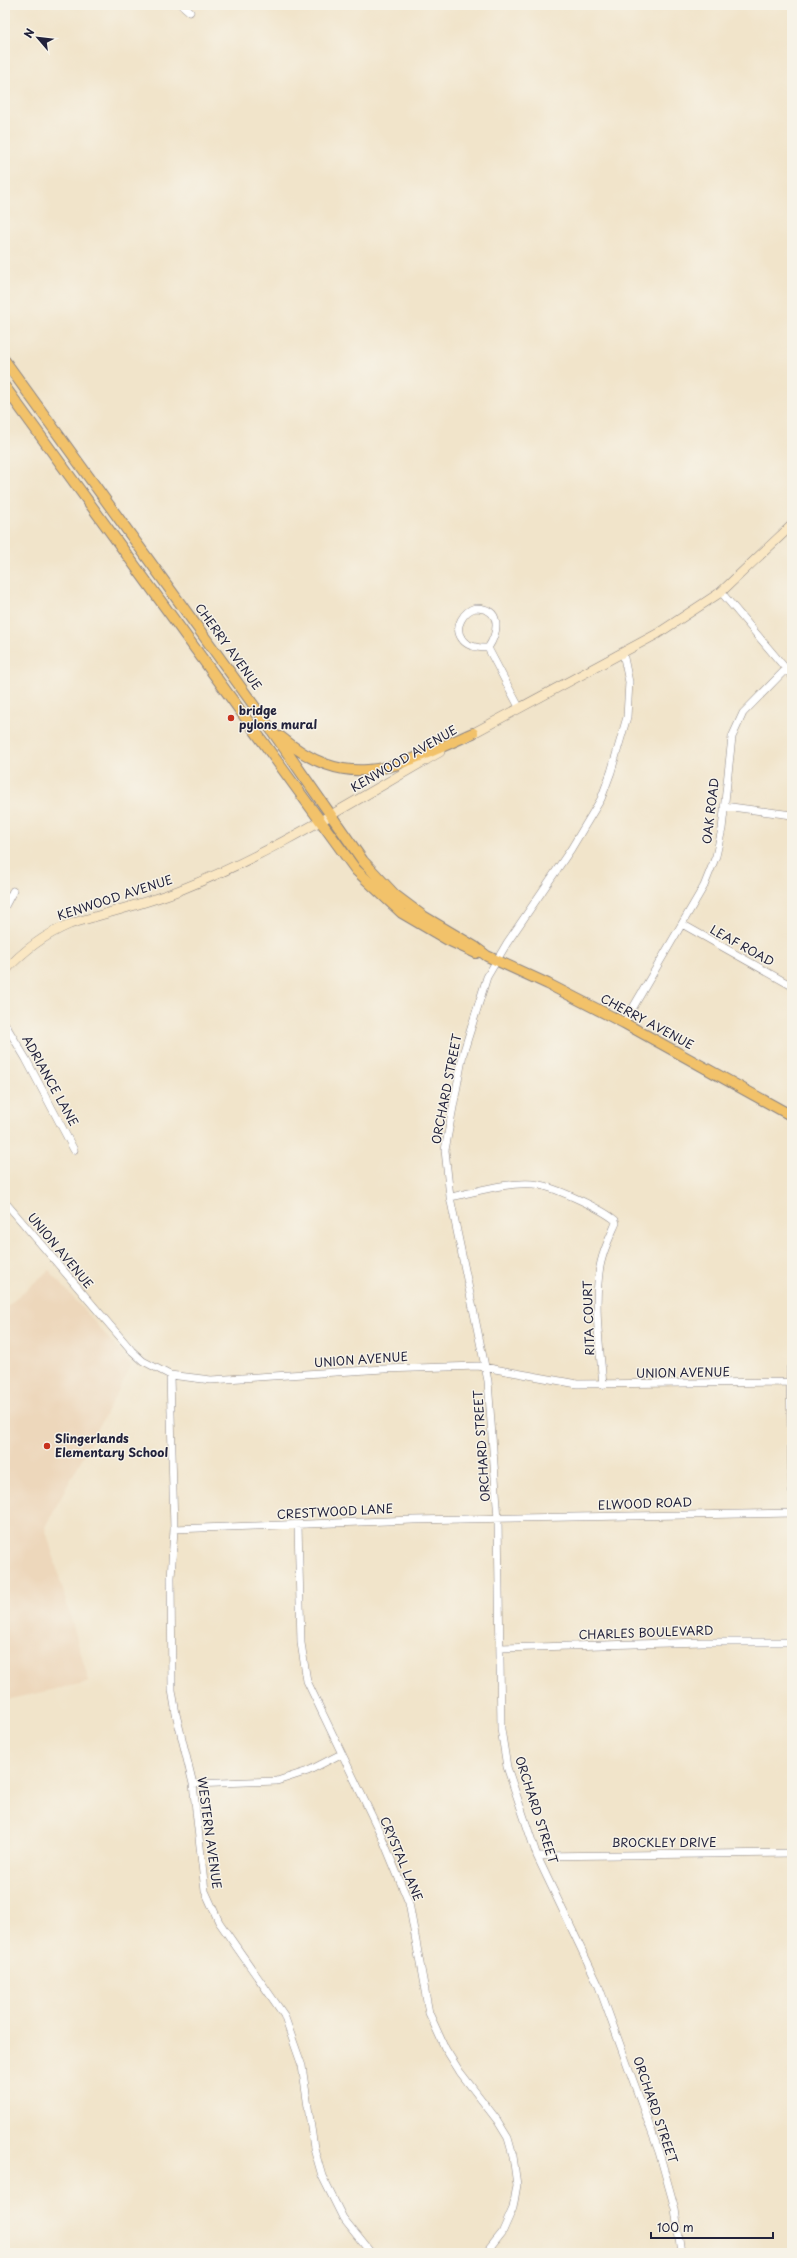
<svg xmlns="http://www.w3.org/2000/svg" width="797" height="2258" font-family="'Playpen Sans',sans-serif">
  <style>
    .built { fill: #edd7bb }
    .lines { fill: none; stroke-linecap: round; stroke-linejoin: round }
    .street-casing { stroke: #8a8382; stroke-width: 8 }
    .secondary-casing { stroke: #8a8382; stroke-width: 10 }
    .primary-casing { stroke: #8a8382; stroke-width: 12 }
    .street { stroke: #fff; stroke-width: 7 }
    .secondary { stroke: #fae7c3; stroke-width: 9 }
    .primary { stroke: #f2c26a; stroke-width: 10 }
    .poi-dot { fill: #c8321e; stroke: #f7f3e8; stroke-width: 1.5 }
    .labels { text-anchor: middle; stroke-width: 3; stroke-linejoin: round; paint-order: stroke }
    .street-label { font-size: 12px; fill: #22223b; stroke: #f7f3e8 }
    .poi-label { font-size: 12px; font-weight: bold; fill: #22223b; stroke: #f7f3e8; text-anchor: start }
  </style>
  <rect width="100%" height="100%" fill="#f7f3e8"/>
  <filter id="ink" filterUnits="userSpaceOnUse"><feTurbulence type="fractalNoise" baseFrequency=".025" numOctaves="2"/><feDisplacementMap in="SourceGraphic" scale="8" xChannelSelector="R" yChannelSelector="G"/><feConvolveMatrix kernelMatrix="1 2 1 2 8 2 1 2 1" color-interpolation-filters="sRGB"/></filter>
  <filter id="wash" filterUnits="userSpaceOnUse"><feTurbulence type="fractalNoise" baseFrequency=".012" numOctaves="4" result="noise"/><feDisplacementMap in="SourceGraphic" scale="16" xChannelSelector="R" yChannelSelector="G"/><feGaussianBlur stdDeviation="0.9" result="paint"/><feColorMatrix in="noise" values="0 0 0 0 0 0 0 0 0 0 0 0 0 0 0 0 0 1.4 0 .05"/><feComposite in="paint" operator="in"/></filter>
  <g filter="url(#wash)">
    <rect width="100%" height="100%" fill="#f1e4ca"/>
    <path class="built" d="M 49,1270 L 132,1365 L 45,1527 L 89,1682 L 5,1700 L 5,1308 Z"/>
  </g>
  <g filter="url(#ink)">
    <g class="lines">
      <g class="street-casing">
        <path id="street" d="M 182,5 L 190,12
          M 721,592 L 792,676
          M 475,608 C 502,608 499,631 488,648 C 479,648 467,647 462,639 C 453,627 464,611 475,608 Z
          M 488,648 L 519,707
          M 623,653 L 629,682 L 627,717 L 611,772 L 601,799 L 571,849 L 507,943 L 487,977 L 463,1054 L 445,1150 L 450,1197 L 488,1381 L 498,1519 L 501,1729 L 507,1767 L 537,1856 L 598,1984 L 659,2152 L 675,2209 L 681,2253
          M 724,806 L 792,815
          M 5,906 L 13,891
          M 682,924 L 792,986
          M 624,1023 L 704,886 L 716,856 L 722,829 L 732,737 L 743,713 L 786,669
          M 5,1024 L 26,1059 L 74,1150
          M 450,1197 C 476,1192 506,1182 533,1184 C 551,1185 600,1208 615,1220 L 616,1223 C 609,1239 601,1255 599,1273 C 594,1310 600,1348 603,1385
          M 5,1202 L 132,1351 L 143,1361 L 170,1375 L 211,1380 L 384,1369 L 478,1366 L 577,1384 L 792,1382
          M 790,1369 L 792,1491
          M 170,1375 L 174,1529 L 171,1578 L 172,1690 L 176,1714 L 193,1784 L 205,1891 L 219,1922 L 284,2015 L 302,2066 L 314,2148 L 322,2176 L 343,2218 L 371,2253
          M 298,1525 L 301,1643 L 307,1681 L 381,1835 L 409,1903 L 429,2013 L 445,2048 L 460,2072 L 497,2120 L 508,2138 L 513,2156 L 517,2185 L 513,2208 L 502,2233 L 486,2253
          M 174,1529 L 413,1520 L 792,1513
          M 501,1648 L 702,1642 L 792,1642
          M 193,1784 L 277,1781 L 308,1771 L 341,1754
          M 537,1856 L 792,1853"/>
      </g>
      <g class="secondary-casing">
        <path id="secondary" d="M 466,737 L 657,634 L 721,592 L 792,525
          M 5,971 C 24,950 44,935 70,924 C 106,913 144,904 180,890 C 271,854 354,801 440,752"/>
      </g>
      <g class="primary-casing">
        <path id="primary" d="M 5,361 L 268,725 L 363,861 L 395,895 L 423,916 L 475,947 L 487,956 L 548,984 L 624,1023 L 792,1116
          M 5,387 L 356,870 L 402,913 L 448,940 L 476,953
          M 281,737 C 351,796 400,765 473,733"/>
      </g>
      <use href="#street" class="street"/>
      <use href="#secondary" class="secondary"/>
      <use href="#primary" class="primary"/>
    </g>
  </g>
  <g class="poi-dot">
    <circle cx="231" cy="718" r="4"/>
    <circle cx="47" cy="1446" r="4"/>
  </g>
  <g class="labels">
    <g class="street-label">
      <text transform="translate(228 647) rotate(54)" y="4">CHERRY AVENUE</text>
      <text transform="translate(404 759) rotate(-30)" y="4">KENWOOD AVENUE</text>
      <text transform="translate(711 811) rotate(-83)" y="4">OAK ROAD</text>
      <text transform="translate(115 898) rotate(-18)" y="4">KENWOOD AVENUE</text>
      <text transform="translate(742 946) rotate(29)" y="4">LEAF ROAD</text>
      <text transform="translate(647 1022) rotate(28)" y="4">CHERRY AVENUE</text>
      <text transform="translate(50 1081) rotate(61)" y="4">ADRIANCE LANE</text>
      <text transform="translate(447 1089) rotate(-79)" y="4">ORCHARD STREET</text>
      <text transform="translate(60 1251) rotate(50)" y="4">UNION AVENUE</text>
      <text transform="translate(589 1318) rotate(-92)" y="4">RITA COURT</text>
      <text transform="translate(361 1360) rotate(-4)" y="4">UNION AVENUE</text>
      <text transform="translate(683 1373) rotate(-1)" y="4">UNION AVENUE</text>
      <text transform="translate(482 1446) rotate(-94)" y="4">ORCHARD STREET</text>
      <text transform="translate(645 1504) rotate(-2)" y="4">ELWOOD ROAD</text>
      <text transform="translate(335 1512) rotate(-3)" y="4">CRESTWOOD LANE</text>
      <text transform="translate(646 1633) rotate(-2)" y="4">CHARLES BOULEVARD</text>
      <text transform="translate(536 1810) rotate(72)" y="4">ORCHARD STREET</text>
      <text transform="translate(209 1833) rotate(82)" y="4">WESTERN AVENUE</text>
      <text x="664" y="1847">BROCKLEY DRIVE</text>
      <text transform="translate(401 1859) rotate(67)" y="4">CRYSTAL LANE</text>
      <text transform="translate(655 2110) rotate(71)" y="4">ORCHARD STREET</text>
    </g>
    <g class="poi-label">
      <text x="239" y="715">bridge<tspan x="239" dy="14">pylons mural</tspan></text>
      <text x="55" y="1443">Slingerlands<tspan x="55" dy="14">Elementary School</tspan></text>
    </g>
  </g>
  <rect width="797" height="2258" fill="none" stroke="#f7f3e8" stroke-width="20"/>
  <g transform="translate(38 38) rotate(298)" stroke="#f7f3e8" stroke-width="3" paint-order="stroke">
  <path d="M0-3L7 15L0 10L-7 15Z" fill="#22223b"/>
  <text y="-6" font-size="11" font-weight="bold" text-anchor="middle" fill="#22223b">N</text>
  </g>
  <path d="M651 2232v6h122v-6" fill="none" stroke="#22223b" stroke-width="2"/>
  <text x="657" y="2232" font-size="12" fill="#22223b" stroke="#f7f3e8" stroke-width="3" paint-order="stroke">100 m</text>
</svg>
